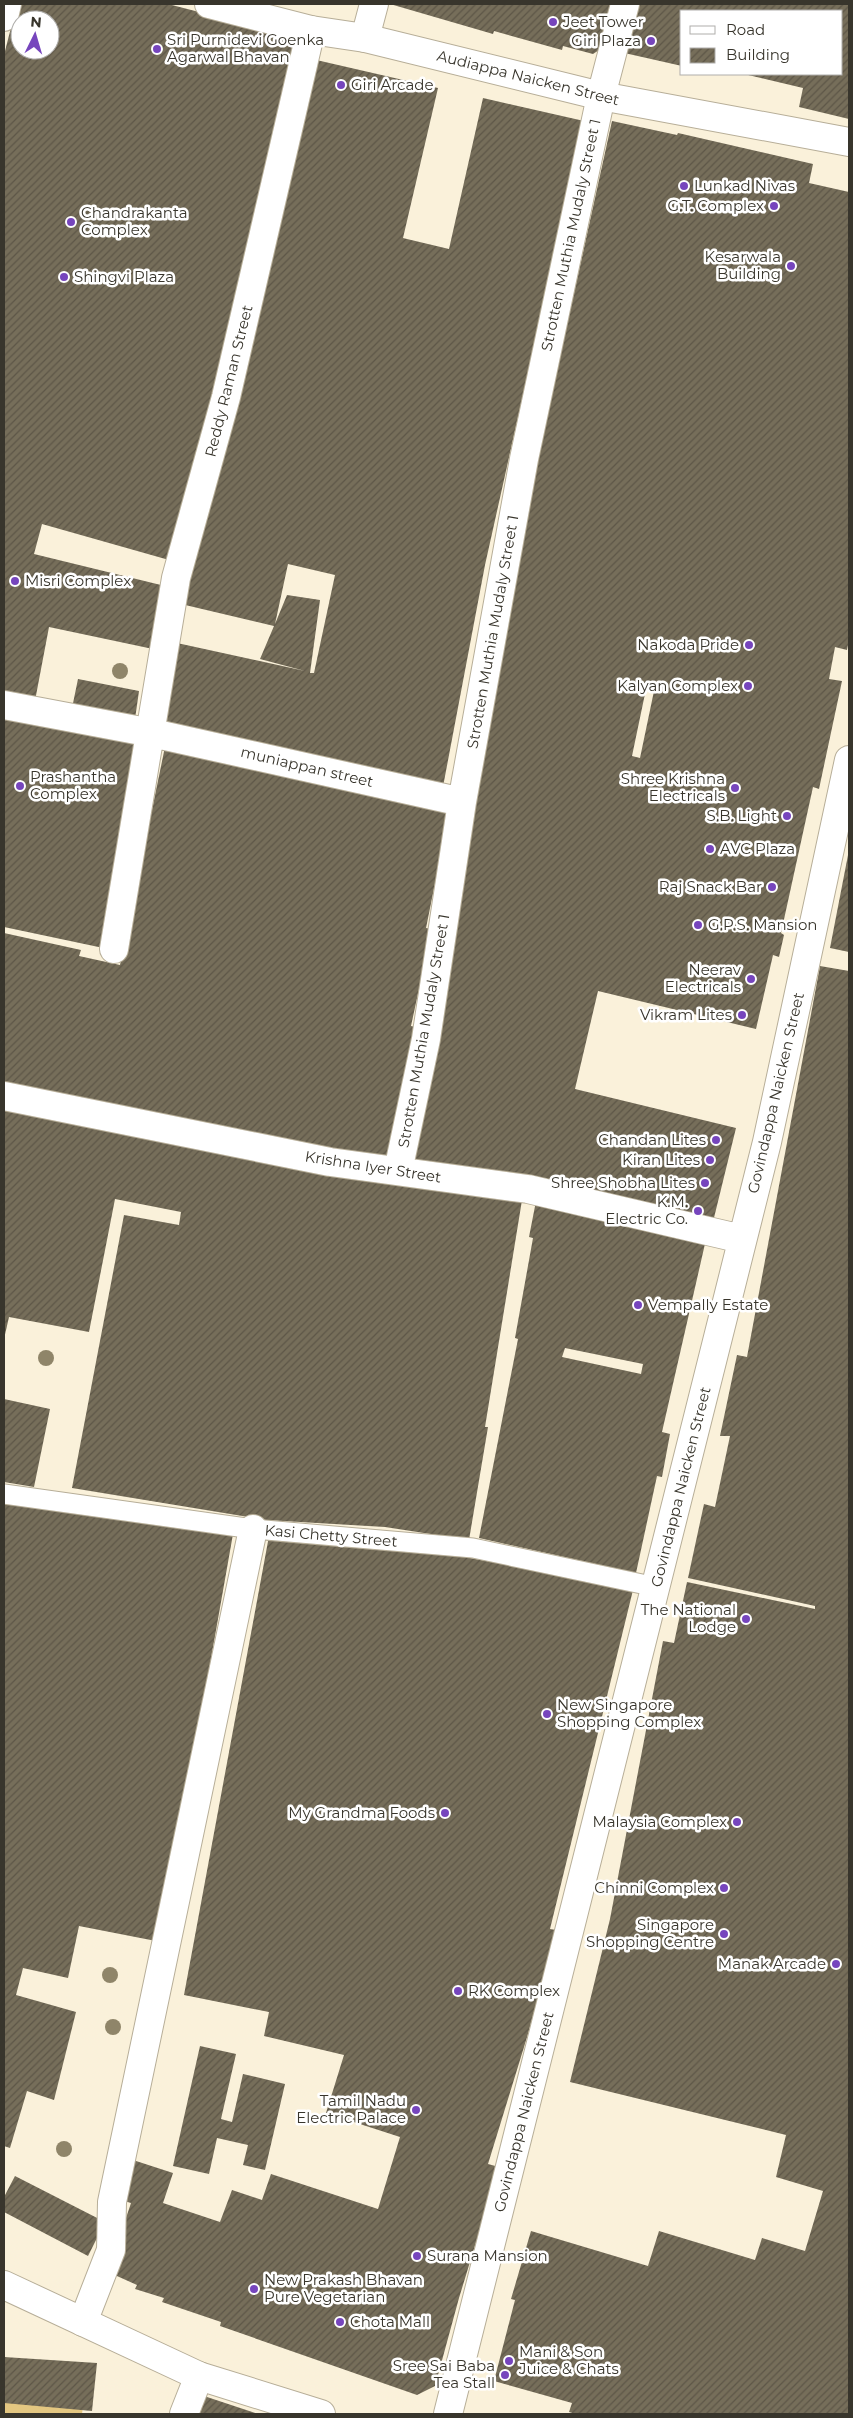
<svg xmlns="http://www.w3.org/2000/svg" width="853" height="2418" font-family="Montserrat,sans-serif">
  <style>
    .water { fill: #e4c781 }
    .building { fill: url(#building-hatch); fill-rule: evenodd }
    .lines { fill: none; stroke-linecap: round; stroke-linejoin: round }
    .service-casing { stroke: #b7ae98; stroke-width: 21 }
    .minor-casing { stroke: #b7ae98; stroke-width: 30 }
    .tertiary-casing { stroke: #b7ae98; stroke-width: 30 }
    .service { stroke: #fff; stroke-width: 19 }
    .minor { stroke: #fff; stroke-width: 28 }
    .tertiary { stroke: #fff; stroke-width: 28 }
    .tree { fill: #8f8569 }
    .poi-dot { fill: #7645bd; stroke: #fff; stroke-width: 2 }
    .labels { text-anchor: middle; stroke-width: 5; stroke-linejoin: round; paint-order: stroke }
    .poi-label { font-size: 15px; fill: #38352c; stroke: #fff; text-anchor: end }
    .street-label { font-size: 15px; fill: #38352c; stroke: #fff }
  </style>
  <defs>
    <pattern id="building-hatch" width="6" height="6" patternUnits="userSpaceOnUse" patternTransform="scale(1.25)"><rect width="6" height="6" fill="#766e5a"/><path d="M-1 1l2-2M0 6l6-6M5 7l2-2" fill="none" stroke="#5d5647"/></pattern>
  </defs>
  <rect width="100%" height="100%" fill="#faf1da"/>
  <path class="water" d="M 4,2393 L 83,2406 L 82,2414 L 4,2414 Z"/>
  <path class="building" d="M 17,4 L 168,4 L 304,39 L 201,465 L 193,463 L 169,560 L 42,524 L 34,554 L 165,586 L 153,649 L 49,627 L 34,706 L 4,699 L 4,55 ZM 20,20 L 50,20 L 50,50 L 20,50 Z
    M 390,4 L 620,4 L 608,44 L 593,54 L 563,46 L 562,50 L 494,31 L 493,34 Z
    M 635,4 L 849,4 L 849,119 L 799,107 L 803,88 L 744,74 L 842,74 L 842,11 L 682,11 L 682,66 L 620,52 Z
    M 312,59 L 438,88 L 403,238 L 407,239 L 449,249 L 483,98 L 584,121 L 485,565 L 442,792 L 162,729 L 177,643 L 305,671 L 260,659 L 274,626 L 181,604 ZM 288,564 L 335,575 L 314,673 L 310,673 L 320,600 L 287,595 L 275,624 Z
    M 612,121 L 677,135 L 678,133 L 813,164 L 809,183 L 849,192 L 849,640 L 847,650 L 835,647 L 829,679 L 842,681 L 819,789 L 813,787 L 781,933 L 784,935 L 779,957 L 773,955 L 756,1029 L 598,991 L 575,1089 L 736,1128 L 711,1230 L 405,1157 L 498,658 L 520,557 L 516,556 ZM 646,689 L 654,691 L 640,758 L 632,756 Z
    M 78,679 L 139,691 L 134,726 L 71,713 Z
    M 4,713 L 147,742 L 108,949 L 4,927 Z
    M 166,742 L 451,804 L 426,928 L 432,929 L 411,1026 L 420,1028 L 395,1164 L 4,1087 L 4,933 L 81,950 L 79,956 L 120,965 Z
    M 848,855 L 849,855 L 849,952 L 830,948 Z
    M 820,966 L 849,971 L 849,2414 L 576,2414 L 569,2412 L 572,2403 L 494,2381 L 515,2300 L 511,2299 L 531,2231 L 648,2266 L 659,2231 L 755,2260 L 762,2238 L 805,2251 L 823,2191 L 776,2177 L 786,2135 L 570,2082 L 610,1919 L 663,1641 L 674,1643 L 687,1582 L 815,1609 L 815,1606 L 688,1578 L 704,1504 L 715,1507 L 730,1436 L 720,1436 L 737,1355 L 747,1357 Z
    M 4,1105 L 523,1194 L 485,1427 L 488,1427 L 469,1540 L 385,1527 L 266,1520 L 72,1488 L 124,1215 L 179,1225 L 181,1212 L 115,1199 L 89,1332 L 9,1317 L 4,1339 Z
    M 537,1196 L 707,1235 L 662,1432 L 670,1434 L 662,1477 L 657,1476 L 636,1573 L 479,1538 L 518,1339 L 515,1338 L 533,1238 L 529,1237 ZM 565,1348 L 643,1364 L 641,1374 L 562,1357 Z
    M 4,1399 L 50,1409 L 34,1487 L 4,1482 Z
    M 4,1502 L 233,1534 L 161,1942 L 79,1926 L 68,1978 L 23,1968 L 16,1995 L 76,2012 L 54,2100 L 27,2091 L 10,2148 L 4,2146 Z
    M 269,1536 L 454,1555 L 497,1563 L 498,1560 L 633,1590 L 550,1929 L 556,1930 L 528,2034 L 488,2164 L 499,2167 L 459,2298 L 435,2386 L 417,2395 L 220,2326 L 221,2322 L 162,2302 L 164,2298 L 135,2289 L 137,2285 L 108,2272 L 131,2203 L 121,2200 L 133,2160 L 173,2173 L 163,2203 L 220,2222 L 232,2190 L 262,2200 L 271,2174 L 378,2209 L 400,2137 L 326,2113 L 344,2055 L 264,2036 L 269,2012 L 184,1995 Z
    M 200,2046 L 236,2054 L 221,2119 L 232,2122 L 243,2074 L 285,2084 L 265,2170 L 243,2165 L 248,2145 L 217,2138 L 209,2174 L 173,2166 Z
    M 15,2176 L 105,2222 L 88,2256 L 4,2212 L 4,2197 Z
    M 4,2357 L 97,2363 L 92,2411 L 4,2403 Z
    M 198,2394 L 258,2414 L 191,2414 Z"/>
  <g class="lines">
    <g class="service-casing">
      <path id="service" d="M 4,1494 L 253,1529 L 473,1548 L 656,1587"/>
    </g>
    <g class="minor-casing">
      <path id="minor" d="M 4,17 L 7,4
        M 365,38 L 374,4
        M 4,705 L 152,733 L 462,802
        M 114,949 L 176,578 L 226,397 L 311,30
        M 4,1096 L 330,1162 L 528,1189 L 742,1239
        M 398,1171 L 426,1039 L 462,802 L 524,459 L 601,96 L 625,4
        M 83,2322 L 111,2250 L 112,2202 L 253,1529
        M 184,2414 L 199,2376
        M 448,2414 L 767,1142 L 849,760"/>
    </g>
    <g class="tertiary-casing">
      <path id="tertiary" d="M 209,4 L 311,30 L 365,38 L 601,96 L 849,142
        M 4,2285 L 199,2376 L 321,2414"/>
    </g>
    <use href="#service" class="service"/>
    <use href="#minor" class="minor"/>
    <use href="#tertiary" class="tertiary"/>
  </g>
  <g class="tree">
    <circle cx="120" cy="671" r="8"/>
    <circle cx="46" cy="1358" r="8"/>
    <circle cx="110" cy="1975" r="8"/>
    <circle cx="113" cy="2027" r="8"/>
    <circle cx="64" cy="2149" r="8"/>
  </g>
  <g class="poi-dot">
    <circle cx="553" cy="22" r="5"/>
    <circle cx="651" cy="41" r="5"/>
    <circle cx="157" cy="49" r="5"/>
    <circle cx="341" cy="85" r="5"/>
    <circle cx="684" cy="186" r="5"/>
    <circle cx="774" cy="206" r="5"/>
    <circle cx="71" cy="222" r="5"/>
    <circle cx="791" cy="266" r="5"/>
    <circle cx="64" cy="277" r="5"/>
    <circle cx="15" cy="581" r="5"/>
    <circle cx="749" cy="645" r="5"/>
    <circle cx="748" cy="686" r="5"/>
    <circle cx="20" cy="786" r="5"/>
    <circle cx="735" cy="788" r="5"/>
    <circle cx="787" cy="816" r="5"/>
    <circle cx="710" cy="849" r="5"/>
    <circle cx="772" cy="887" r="5"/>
    <circle cx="698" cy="925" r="5"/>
    <circle cx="751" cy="979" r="5"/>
    <circle cx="742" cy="1015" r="5"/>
    <circle cx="716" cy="1140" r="5"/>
    <circle cx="710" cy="1160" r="5"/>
    <circle cx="705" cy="1183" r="5"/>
    <circle cx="698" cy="1211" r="5"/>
    <circle cx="638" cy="1305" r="5"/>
    <circle cx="746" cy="1619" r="5"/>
    <circle cx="547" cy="1714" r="5"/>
    <circle cx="445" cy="1813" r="5"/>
    <circle cx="737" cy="1822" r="5"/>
    <circle cx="724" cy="1888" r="5"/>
    <circle cx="724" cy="1934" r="5"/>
    <circle cx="836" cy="1964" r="5"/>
    <circle cx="458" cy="1991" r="5"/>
    <circle cx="416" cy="2110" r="5"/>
    <circle cx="417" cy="2256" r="5"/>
    <circle cx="254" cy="2289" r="5"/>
    <circle cx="340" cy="2322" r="5"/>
    <circle cx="509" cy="2361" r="5"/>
    <circle cx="505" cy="2375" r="5"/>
  </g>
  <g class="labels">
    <g class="poi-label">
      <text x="563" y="27" text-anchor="start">Jeet Tower</text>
      <text x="167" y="45" text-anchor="start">Sri Purnidevi Goenka<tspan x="167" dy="17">Agarwal Bhavan</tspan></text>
      <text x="641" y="46">Giri Plaza</text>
      <text x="351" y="90" text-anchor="start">Giri Arcade</text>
      <text x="694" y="191" text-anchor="start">Lunkad Nivas</text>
      <text x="764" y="211">G.T. Complex</text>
      <text x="81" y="218" text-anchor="start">Chandrakanta<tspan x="81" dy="17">Complex</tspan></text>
      <text x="781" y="262">Kesarwala<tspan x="781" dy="17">Building</tspan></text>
      <text x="74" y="282" text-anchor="start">Shingvi Plaza</text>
      <text x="25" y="586" text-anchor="start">Misri Complex</text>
      <text x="739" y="650">Nakoda Pride</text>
      <text x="738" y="691">Kalyan Complex</text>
      <text x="30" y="782" text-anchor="start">Prashantha<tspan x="30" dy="17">Complex</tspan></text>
      <text x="725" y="784">Shree Krishna<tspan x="725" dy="17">Electricals</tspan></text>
      <text x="777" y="821">S.B. Light</text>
      <text x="720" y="854" text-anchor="start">AVC Plaza</text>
      <text x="762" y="892">Raj Snack Bar</text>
      <text x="708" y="930" text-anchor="start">G.P.S. Mansion</text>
      <text x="741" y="975">Neerav<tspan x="741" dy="17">Electricals</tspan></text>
      <text x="732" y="1020">Vikram Lites</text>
      <text x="706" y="1145">Chandan Lites</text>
      <text x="700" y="1165">Kiran Lites</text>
      <text x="695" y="1188">Shree Shobha Lites</text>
      <text x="688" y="1207">K.M.<tspan x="688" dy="17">Electric Co.</tspan></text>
      <text x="648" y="1310" text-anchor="start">Vempally Estate</text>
      <text x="736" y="1615">The National<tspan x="736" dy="17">Lodge</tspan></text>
      <text x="557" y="1710" text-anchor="start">New Singapore<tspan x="557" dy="17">Shopping Complex</tspan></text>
      <text x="435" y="1818">My Grandma Foods</text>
      <text x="727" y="1827">Malaysia Complex</text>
      <text x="714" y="1893">Chinni Complex</text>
      <text x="714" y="1930">Singapore<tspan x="714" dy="17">Shopping Centre</tspan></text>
      <text x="826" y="1969">Manak Arcade</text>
      <text x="468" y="1996" text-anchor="start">RK Complex</text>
      <text x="406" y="2106">Tamil Nadu<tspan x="406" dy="17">Electric Palace</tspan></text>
      <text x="427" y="2261" text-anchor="start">Surana Mansion</text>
      <text x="264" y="2285" text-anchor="start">New Prakash Bhavan<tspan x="264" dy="17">Pure Vegetarian</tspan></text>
      <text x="350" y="2327" text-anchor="start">Chota Mall</text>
      <text x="519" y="2357" text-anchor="start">Mani &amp; Son<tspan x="519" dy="17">Juice &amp; Chats</tspan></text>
      <text x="495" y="2371">Sree Sai Baba<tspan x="495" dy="17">Tea Stall</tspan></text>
    </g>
    <g class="street-label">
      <text transform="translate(528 78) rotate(14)" y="5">Audiappa Naicken Street</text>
      <text transform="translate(571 235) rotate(-78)" y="5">Strotten Muthia Mudaly Street 1</text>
      <text transform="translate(229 381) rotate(-76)" y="5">Reddy Raman Street</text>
      <text transform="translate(493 632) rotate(-80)" y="5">Strotten Muthia Mudaly Street 1</text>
      <text transform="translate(307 767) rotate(13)" y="5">muniappan street</text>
      <text transform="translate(424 1031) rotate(-80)" y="5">Strotten Muthia Mudaly Street 1</text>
      <text transform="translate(776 1093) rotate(-77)" y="5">Govindappa Naicken Street</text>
      <text transform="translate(373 1167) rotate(9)" y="5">Krishna Iyer Street</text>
      <text transform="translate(681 1487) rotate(-76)" y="5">Govindappa Naicken Street</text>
      <text transform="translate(331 1536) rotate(5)" y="5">Kasi Chetty Street</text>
      <text transform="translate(524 2112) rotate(-76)" y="5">Govindappa Naicken Street</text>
    </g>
  </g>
  <rect width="853" height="2418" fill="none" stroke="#38352c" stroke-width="10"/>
  <rect x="680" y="10" width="162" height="65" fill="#ffffff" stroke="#afaeab"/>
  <rect x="690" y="26" width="25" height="8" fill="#ffffff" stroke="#afaeab"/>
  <text x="726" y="35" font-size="15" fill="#38352c">Road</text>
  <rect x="690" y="48" width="25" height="15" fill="url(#building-hatch)" stroke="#afaeab"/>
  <text x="726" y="60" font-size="15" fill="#38352c">Building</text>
  <g transform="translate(35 35) rotate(5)"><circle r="24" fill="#ffffff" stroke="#afaeab"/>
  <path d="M0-4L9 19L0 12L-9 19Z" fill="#7645bd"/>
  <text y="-8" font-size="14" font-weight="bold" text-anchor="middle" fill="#38352c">N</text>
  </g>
</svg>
